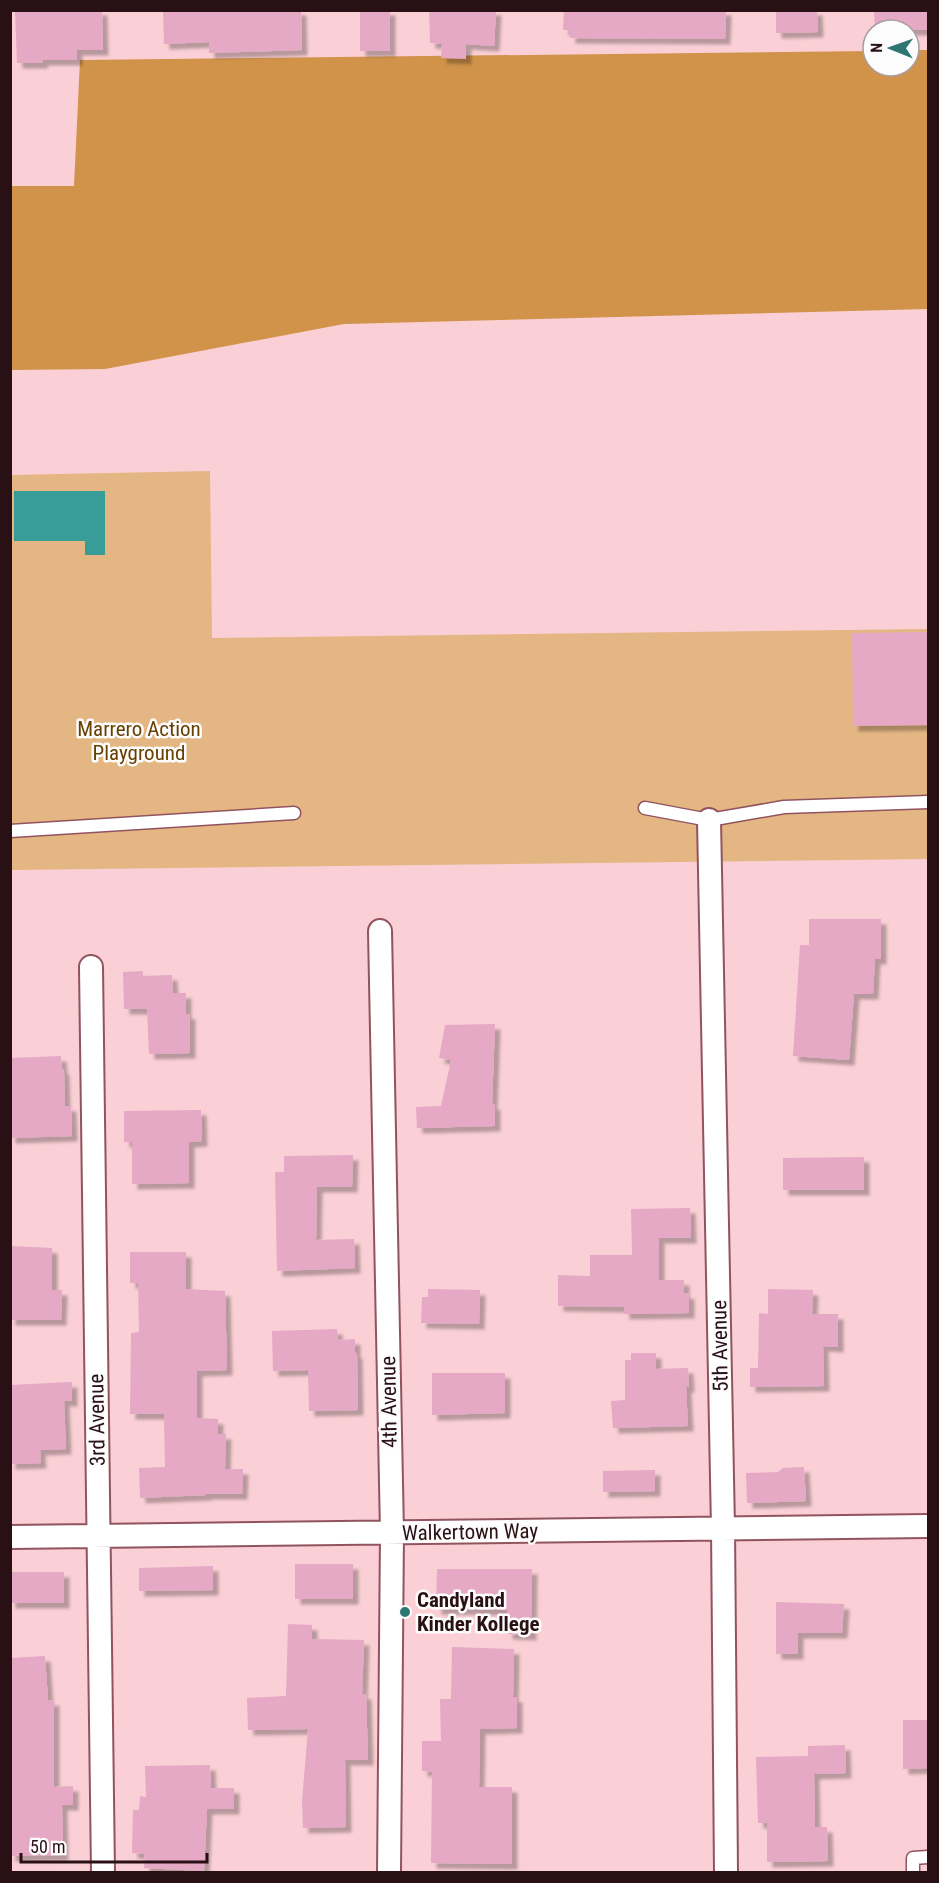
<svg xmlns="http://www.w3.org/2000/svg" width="939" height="1883" font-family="'Roboto Condensed',sans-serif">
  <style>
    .green { fill: #e4b683 }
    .forest { fill: #d09349 }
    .water { fill: #379d96 }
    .building { fill: #e5a8c5; filter: url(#shadow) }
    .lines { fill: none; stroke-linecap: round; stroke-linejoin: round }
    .lane-casing { stroke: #91545f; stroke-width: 15 }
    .street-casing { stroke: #91545f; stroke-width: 26 }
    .lane { stroke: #fff; stroke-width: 12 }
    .street { stroke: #fff; stroke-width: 22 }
    .poi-dot { fill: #2d7671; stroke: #fcfcfc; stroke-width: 2 }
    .labels { text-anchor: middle; stroke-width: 5; stroke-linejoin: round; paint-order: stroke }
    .park-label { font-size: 21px; fill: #673f01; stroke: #fcfcfc }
    .street-label { font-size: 21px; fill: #291015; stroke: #fcfcfc }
    .poi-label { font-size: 21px; font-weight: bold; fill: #291015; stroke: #fcfcfc; text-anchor: start }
  </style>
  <defs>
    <filter id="shadow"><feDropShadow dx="5.5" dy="5.5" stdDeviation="1.5" flood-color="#0004"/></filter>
  </defs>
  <rect width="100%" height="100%" fill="#facfd5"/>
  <path class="green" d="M 210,471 L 212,638 L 928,629 L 928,859 L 11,870 L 10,475 Z"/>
  <path class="forest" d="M 909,50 L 928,50 L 928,309 L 344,324 L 105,369 L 11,370 L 10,186 L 74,186 L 80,60 L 873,51 L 873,66 L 909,66 Z"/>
  <path class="water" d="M 14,491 L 105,491 L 105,555 L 85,555 L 85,541 L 14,541 Z"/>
  <path class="building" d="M 15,10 L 102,10 L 103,50 L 77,50 L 77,60 L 42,60 L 43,63 L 17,63 Z
    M 163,10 L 301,10 L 302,50 L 209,53 L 209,42 L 164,44 Z
    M 360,10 L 390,10 L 390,51 L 360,51 Z
    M 429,10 L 496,10 L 494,46 L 466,44 L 466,59 L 441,58 L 442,44 L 430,43 Z
    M 564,10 L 726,10 L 725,39 L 570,38 L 570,30 L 563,30 Z
    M 776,10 L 817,10 L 818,32 L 776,33 Z
    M 874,10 L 928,10 L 928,30 L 875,30 Z
    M 928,632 L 928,725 L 853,726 L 852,633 Z
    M 809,919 L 881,919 L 881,959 L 875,959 L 873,994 L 854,994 L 849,1060 L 793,1056 L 800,945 L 809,945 Z
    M 143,971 L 143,976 L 172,975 L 173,993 L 186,993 L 186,1014 L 190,1014 L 190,1053 L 149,1054 L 147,1009 L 124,1009 L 123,972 Z
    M 495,1024 L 492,1105 L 495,1104 L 495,1126 L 417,1128 L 416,1107 L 441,1106 L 451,1060 L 439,1058 L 445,1025 Z
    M 61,1056 L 62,1068 L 64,1071 L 65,1106 L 71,1106 L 72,1136 L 10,1138 L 10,1058 Z
    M 201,1110 L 202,1141 L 189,1142 L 189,1183 L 132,1184 L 132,1142 L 124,1142 L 124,1111 Z
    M 353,1155 L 352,1187 L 317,1187 L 316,1240 L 354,1239 L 355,1268 L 277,1271 L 275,1172 L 284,1172 L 284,1156 Z
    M 864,1157 L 864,1190 L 783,1190 L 783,1158 Z
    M 690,1208 L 691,1238 L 659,1238 L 659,1280 L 684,1280 L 684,1293 L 689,1294 L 689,1313 L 624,1314 L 624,1307 L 558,1306 L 558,1275 L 590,1276 L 590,1255 L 632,1255 L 631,1209 Z
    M 10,1246 L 52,1248 L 52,1290 L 62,1290 L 61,1320 L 10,1320 Z
    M 130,1252 L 186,1252 L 186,1289 L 225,1291 L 227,1370 L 197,1371 L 197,1418 L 218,1419 L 218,1434 L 226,1434 L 225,1469 L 243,1469 L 242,1494 L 206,1494 L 206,1495 L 140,1498 L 139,1468 L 165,1467 L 164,1414 L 130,1414 L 131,1333 L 139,1332 L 138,1283 L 130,1283 Z
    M 428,1289 L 480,1290 L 479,1324 L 421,1323 L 422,1297 L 428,1297 Z
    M 768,1289 L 813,1290 L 812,1314 L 838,1314 L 838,1347 L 823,1346 L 824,1386 L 750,1387 L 750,1368 L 758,1368 L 759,1313 L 768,1314 Z
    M 337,1329 L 338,1340 L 355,1339 L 355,1352 L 357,1354 L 358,1410 L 309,1411 L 308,1370 L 273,1371 L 272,1331 Z
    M 631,1353 L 656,1353 L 656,1369 L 688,1368 L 689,1387 L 686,1387 L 688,1426 L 613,1428 L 611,1401 L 625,1400 L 625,1360 L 631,1360 Z
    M 432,1373 L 505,1373 L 505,1413 L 432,1415 Z
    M 72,1382 L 72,1401 L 64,1401 L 66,1449 L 40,1450 L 41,1463 L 10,1464 L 10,1385 Z
    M 804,1467 L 806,1501 L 747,1503 L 746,1473 L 778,1472 L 783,1468 Z
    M 655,1470 L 655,1491 L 603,1492 L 603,1471 Z
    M 295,1564 L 353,1564 L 353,1599 L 295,1599 Z
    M 213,1566 L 213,1590 L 139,1591 L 139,1568 Z
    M 437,1569 L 532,1569 L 531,1635 L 507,1634 L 508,1610 L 436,1609 Z
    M 10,1572 L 64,1572 L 64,1603 L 10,1603 Z
    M 776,1602 L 844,1604 L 842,1633 L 798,1633 L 798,1654 L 776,1654 Z
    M 288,1624 L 312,1625 L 312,1639 L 364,1640 L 362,1694 L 366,1694 L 368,1760 L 345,1760 L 346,1827 L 303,1828 L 302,1801 L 308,1729 L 248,1730 L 247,1698 L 286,1696 Z
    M 452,1647 L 514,1649 L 513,1697 L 517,1697 L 517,1728 L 480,1729 L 479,1787 L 512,1787 L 512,1864 L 431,1863 L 432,1772 L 422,1771 L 422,1741 L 441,1741 L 440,1699 L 451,1699 Z
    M 45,1656 L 48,1701 L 54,1700 L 54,1787 L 73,1786 L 73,1805 L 62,1805 L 63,1855 L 10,1856 L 10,1658 Z
    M 903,1720 L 928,1720 L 928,1768 L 903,1769 Z
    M 845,1745 L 846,1773 L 814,1774 L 815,1827 L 827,1827 L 828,1861 L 767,1862 L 767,1823 L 758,1823 L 756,1757 L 808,1756 L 808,1746 Z
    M 210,1765 L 211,1788 L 234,1788 L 234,1809 L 207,1809 L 204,1871 L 144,1868 L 145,1854 L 132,1853 L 133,1810 L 139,1810 L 140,1796 L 146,1797 L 145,1766 Z"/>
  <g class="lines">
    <g class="lane-casing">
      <path id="lane" d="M 645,808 L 709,820 L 784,807 L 928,802
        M 10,831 L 294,813
        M 913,1872 L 913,1858 L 928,1857"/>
    </g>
    <g class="street-casing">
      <path id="street" d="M 709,820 L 723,1528 L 726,1872
        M 380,931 L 392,1533 L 389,1872
        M 91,967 L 103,1872
        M 10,1537 L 928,1526"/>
    </g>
    <use href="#lane" class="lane"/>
    <use href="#street" class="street"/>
  </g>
  <circle class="poi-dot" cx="405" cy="1612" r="6"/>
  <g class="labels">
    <g class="park-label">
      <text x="139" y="736">Marrero Action<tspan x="139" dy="24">Playground</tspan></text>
    </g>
    <g class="street-label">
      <text transform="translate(720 1346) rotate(-91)" y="7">5th Avenue</text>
      <text transform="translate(389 1402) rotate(-91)" y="7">4th Avenue</text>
      <text transform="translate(97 1420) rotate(-91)" y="7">3rd Avenue</text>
      <text transform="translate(470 1532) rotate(-1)" y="7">Walkertown Way</text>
    </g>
    <g class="poi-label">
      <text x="417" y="1607">Candyland<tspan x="417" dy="24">Kinder Kollege</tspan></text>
    </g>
  </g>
  <rect width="939" height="1883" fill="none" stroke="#291015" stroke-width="24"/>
  <g transform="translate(891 48) rotate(271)"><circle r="28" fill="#fcfcfc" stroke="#a89ea0" stroke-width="1.5"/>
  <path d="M0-4.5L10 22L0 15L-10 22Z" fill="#2d7671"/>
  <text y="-9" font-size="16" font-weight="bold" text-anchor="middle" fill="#291015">N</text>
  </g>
  <path d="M21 1853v9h186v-9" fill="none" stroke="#291015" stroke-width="3"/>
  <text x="30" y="1853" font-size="18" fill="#291015" stroke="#fcfcfc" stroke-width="4.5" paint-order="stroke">50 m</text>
</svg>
